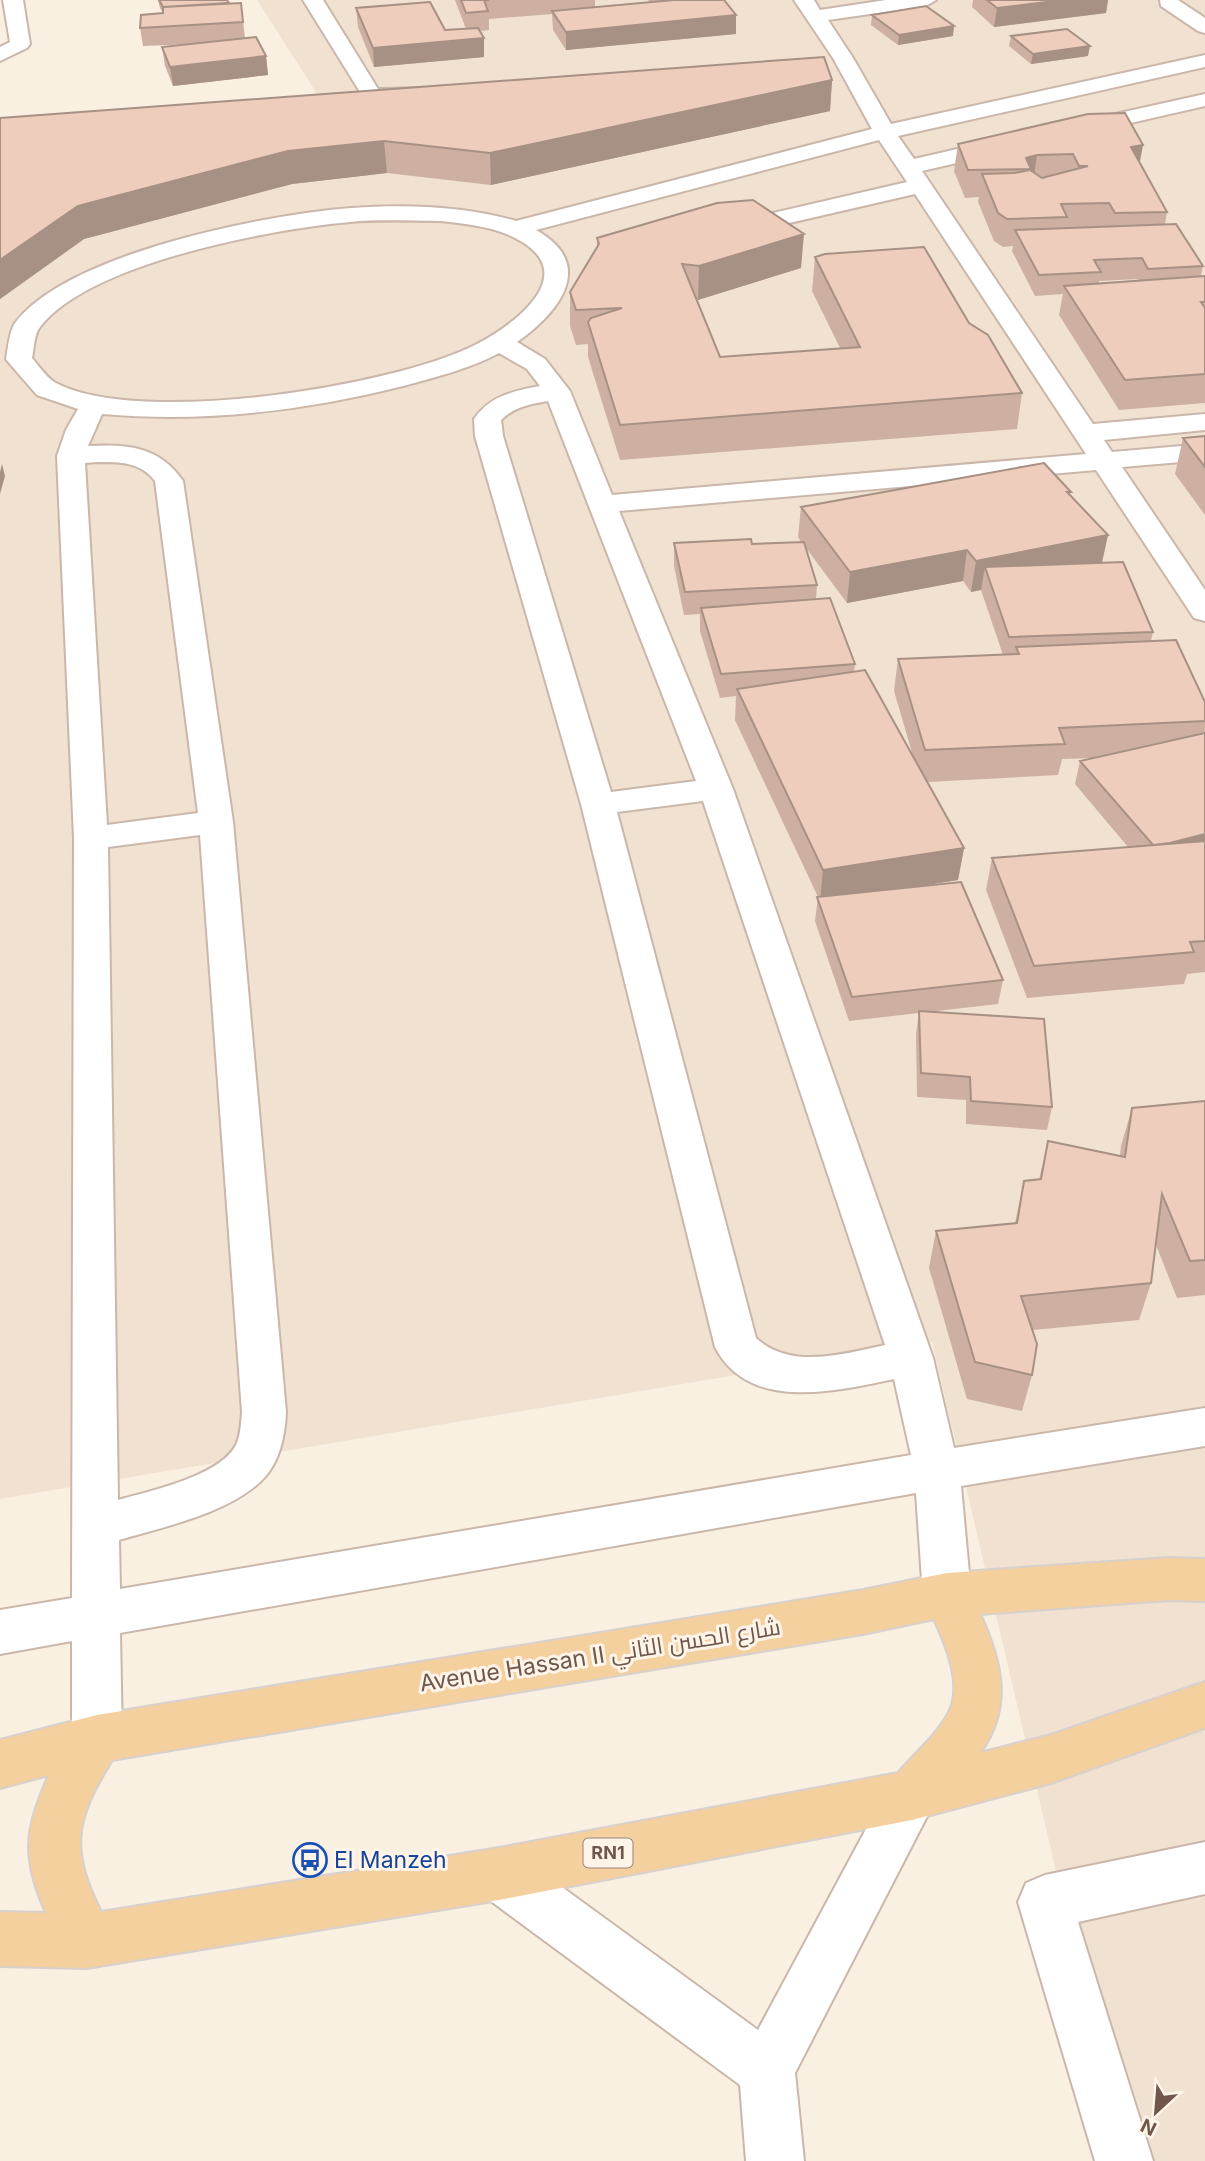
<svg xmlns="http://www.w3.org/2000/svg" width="1205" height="2161" font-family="Inter,Cairo,sans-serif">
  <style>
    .residential { fill: #f1e1d1 }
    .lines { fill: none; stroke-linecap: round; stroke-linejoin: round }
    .minor-casing { stroke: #cab7aa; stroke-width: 4 }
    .major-casing { stroke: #d7d0cd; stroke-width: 4 }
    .minor { fill: #fff; fill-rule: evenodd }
    .major { fill: #f5d09f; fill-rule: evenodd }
    .wall { fill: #cdb0a2; fill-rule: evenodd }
    .shaded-wall { fill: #a79084 }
    .building { fill: #eecdbc; stroke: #a79084; stroke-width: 2 }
    .labels { text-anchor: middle; stroke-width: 6; stroke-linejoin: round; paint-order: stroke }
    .shield { fill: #fef4e8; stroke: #9b857a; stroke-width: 2 }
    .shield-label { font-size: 18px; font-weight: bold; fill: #70564b }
    .near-street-label { font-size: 23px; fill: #70564b; stroke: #fef4e8 }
    .near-transit-label { font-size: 23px; fill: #164399; stroke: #fef4e8; text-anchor: start }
  </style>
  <rect width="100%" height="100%" fill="#faf0e2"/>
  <path class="residential" d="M 257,0 L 1205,0 L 1205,2161 L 1124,2161 L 932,1342 L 0,1499 L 0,120 L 319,97 Z"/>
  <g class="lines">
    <g class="minor-casing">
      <path id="minor" d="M 3,0 L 23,0 L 30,44 L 27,48 L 0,61 L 0,47 L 10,42 Z
        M 303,0 L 323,0 L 378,89 L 426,88 L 429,92 L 426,96 L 372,102 L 365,100 Z
        M 794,0 L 814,0 L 820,10 L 886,0 L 936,0 L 926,6 L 828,20 L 853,58 L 891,124 L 1205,55 L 1205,67 L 898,136 L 914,159 L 1005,138 L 1013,140 L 1016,145 L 1013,150 L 922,171 L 1093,424 L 1205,414 L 1205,430 L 1104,440 L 1112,452 L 1205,444 L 1205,460 L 1122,467 L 1205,590 L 1205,621 L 1194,618 L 1096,470 L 619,511 L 733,789 L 933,1358 L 954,1448 L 1205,1408 L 1205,1446 L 961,1486 L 971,1595 L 964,1610 L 947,1617 L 930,1610 L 923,1595 L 916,1493 L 120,1633 L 122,1739 L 115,1756 L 97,1763 L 79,1756 L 72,1739 L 72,1641 L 0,1654 L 0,1610 L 72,1598 L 74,838 L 57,456 L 66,430 L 78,409 L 37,395 L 10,364 L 6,359 C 8,348 9,332 15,323 C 68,253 267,214 352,208 C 407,204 463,206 516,221 L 872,129 L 833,58 ZM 879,140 L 907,182 L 721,225 L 717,230 L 721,235 L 729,237 L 915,194 L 1086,454 L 612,495 L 570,391 L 545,359 L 517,342 C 558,313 598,265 536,230 ZM 441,221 C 465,224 491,226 513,237 C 584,271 518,323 477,344 C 394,387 142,426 58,384 C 48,380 39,366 32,358 C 34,349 34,334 40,327 C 89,263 271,229 350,222 C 380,219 411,221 441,221 ZM 499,353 L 527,369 L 540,386 C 513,391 490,396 474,419 L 475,436 L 581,804 L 715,1347 C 749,1413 837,1391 894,1379 L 911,1455 L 120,1589 L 119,1540 C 163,1527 231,1513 264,1478 C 280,1461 285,1435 286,1412 L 233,822 L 183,481 C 159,446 127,444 88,446 L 102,414 C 204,423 304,411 403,386 C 436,377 469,369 499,353 ZM 548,401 L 696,781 L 611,792 L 503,436 L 501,420 C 514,407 530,404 548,401 ZM 98,462 C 120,462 141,462 155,481 L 198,813 L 107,825 L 85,463 ZM 703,801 L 885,1345 C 843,1354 791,1370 756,1338 L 617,812 ZM 200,835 L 242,1412 C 241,1422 241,1435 236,1445 C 220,1476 150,1491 118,1500 L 108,847 Z
        M 1160,0 L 1178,0 L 1205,18 L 1205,33 L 1198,31 L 1161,6 Z
        M 1205,94 L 1205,106 L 1078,135 L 1070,134 L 1067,129 L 1070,124 Z
        M 912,1770 L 930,1777 L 938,1795 L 795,2073 L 804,2161 L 746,2161 L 740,2085 L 480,1893 L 473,1874 L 480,1855 L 499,1848 L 518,1855 L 758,2030 L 894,1777 Z
        M 1205,1842 L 1205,1894 L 1078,1922 L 1153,2161 L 1095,2161 L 1018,1902 L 1026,1883 L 1045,1875 Z"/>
    </g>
    <g class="major-casing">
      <path id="major" d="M 1170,1558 L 1205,1559 L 1205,1601 L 1170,1600 L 980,1614 C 1002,1662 1013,1707 980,1753 L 1051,1735 L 1205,1682 L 1205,1728 L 1051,1783 L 912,1820 L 499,1900 L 87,1968 L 0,1966 L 0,1912 L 46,1913 C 22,1856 24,1832 49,1775 L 0,1788 L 0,1740 L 97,1715 L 863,1590 L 947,1573 ZM 934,1619 C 946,1645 964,1687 948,1714 C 936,1736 914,1754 898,1773 L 499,1848 L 101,1912 C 69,1848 75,1820 112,1760 L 863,1634 Z"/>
    </g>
    <use href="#minor" class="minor"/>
    <use href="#major" class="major"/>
  </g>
  <path class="wall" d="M 158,0 L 243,21 L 245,38 L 266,56 L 268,75 L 173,86 L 165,66 L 162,47 L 194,44 L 143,46 L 140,28 L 163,13 L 160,8 Z
    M 455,0 L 595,0 L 595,7 L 650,2 L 648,0 L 724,0 L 736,15 L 736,34 L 566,50 L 553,30 L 552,14 L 489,19 L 489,30 L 480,31 L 484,38 L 484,57 L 374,67 L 358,27 L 356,8 L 445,30 L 466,29 Z
    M 973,0 L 1108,0 L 1106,13 L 994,27 L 972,7 Z
    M 872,15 L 953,36 L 898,45 L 871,25 Z
    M 1011,36 L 1088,56 L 1031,64 L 1009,46 Z
    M 832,80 L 830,111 L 491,185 L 387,173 L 292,184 L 84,239 L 0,299 L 0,118 Z
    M 1088,114 L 1140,162 L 1167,212 L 1165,224 L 1203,266 L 1201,276 L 1205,276 L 1205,403 L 1119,410 L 1059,315 L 1063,294 L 1035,296 L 1012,251 L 1013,246 L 1003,247 L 994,241 L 978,202 L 979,197 L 965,198 L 954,171 L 958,144 ZM 1138,279 L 1139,281 L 1099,283 L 1099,281 Z
    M 597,238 L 801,268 L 697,300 L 720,357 L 840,348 L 812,291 L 815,257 L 969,323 L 1022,393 L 1017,429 L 620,460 L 588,357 L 588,344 L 576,345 L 570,326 L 570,292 L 597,247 Z
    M 1205,436 L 1205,515 L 1175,474 L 1183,438 Z
    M 1070,495 L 1108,535 L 1102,563 L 1153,632 L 1151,641 L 1205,702 L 1205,972 L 1187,974 L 1184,984 L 1027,998 L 986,890 L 992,858 L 1128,847 L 1075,784 L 1080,761 L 1095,758 L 1062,759 L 1058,775 L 927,782 L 964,848 L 958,880 L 908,888 L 1003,980 L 998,1004 L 928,1012 L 1052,1107 L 1047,1130 L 966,1124 L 966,1100 L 917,1097 L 916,1034 L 919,1013 L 849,1021 L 815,921 L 818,897 L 735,720 L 736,696 L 720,698 L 700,631 L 700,614 L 684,615 L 674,566 L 674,543 L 752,544 L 801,542 L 798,537 L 801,507 ZM 806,548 L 847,603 L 963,581 L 971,592 L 981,590 L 1003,655 L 898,659 L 894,691 L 913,756 L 854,672 L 855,664 L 816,599 L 817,585 Z
    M 1205,1101 L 1205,1295 L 1177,1298 L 1156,1245 L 1151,1283 L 1139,1320 L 1033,1330 L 1032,1375 L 1022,1411 L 967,1399 L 929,1268 L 936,1231 L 1015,1223 L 1024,1181 L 1039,1180 L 1048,1141 L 1120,1156 L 1121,1146 L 1132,1108 Z"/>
  <path class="shaded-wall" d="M 1063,0 L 1108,0 L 1106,13 L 994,27 L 997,8 Z
    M 736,15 L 736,34 L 566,50 L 566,32 Z
    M 954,26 L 953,36 L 898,45 L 899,35 Z
    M 484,38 L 484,57 L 374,67 L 373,48 Z
    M 1090,46 L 1088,56 L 1031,64 L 1033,54 Z
    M 266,56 L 268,75 L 173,86 L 170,67 Z
    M 832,80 L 830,111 L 491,185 L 490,153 Z
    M 384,141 L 387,173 L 292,184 L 84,239 L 0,299 L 0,260 L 78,206 L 288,151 Z
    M 1143,145 L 1138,172 L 1131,147 Z
    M 1037,155 L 1033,182 L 1029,183 L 1031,169 L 1026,158 Z
    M 804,234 L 801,268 L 698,300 L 699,266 Z
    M 2,464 L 5,476 L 0,494 L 0,472 Z
    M 1108,535 L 1101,566 L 985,567 L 981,590 L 971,592 L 976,561 Z
    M 967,550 L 963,581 L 847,603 L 850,572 Z
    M 1205,834 L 1205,856 L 1155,847 Z
    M 964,848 L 958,880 L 820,902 L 823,870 Z"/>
  <path class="building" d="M 159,0 L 227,0 L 229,3 L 163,7 Z
    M 461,0 L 489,0 L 484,0 L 488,11 L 466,13 Z
    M 674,0 L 724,0 L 736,15 L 566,32 L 552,11 Z
    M 987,0 L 1063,0 L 997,8 Z
    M 430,2 L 445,30 L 478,28 L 484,38 L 373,48 L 356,8 Z
    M 241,3 L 243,22 L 140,28 L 141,15 L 163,13 L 163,7 Z
    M 926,6 L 954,26 L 899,35 L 872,15 Z
    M 1067,29 L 1090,46 L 1033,54 L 1011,36 Z
    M 256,37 L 266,56 L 170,67 L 162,47 Z
    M 824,57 L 832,80 L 490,153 L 384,141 L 288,151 L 78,206 L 0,260 L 0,118 Z
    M 1125,113 L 1143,145 L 1131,147 L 1167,212 L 1115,213 L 1109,203 L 1061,204 L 1067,217 L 1007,219 L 998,213 L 982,174 L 1014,173 L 1030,170 L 1042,178 L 1088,166 L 1079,166 L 1073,154 L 1037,155 L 1026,158 L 1031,169 L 968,170 L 958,144 L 1088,114 Z
    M 753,200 L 804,234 L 699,266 L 682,264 L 720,357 L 860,347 L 815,257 L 825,254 L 924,247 L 969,323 L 988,335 L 1022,393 L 620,425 L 588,322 L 591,318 L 622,308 L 576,310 L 570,292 L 599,244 L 597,238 L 717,203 Z
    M 1176,224 L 1203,266 L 1148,269 L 1142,258 L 1094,260 L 1101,272 L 1039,275 L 1015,230 Z
    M 1205,276 L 1205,302 L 1201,302 L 1205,308 L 1205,374 L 1125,380 L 1064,286 Z
    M 1205,436 L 1205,467 L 1183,438 Z
    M 1044,463 L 1071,492 L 1067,492 L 1108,535 L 976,561 L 967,550 L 850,572 L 801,507 Z
    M 751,539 L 752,544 L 804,542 L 817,585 L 685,592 L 674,543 Z
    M 1123,562 L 1153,632 L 1009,637 L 985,567 Z
    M 830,598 L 855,664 L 721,674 L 701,608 Z
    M 1176,640 L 1205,702 L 1205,721 L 1059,728 L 1065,744 L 925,750 L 898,659 L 1019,654 L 1016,647 Z
    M 865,670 L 964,848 L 823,870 L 737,689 Z
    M 1205,733 L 1205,834 L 1170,843 L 1153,845 L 1080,761 Z
    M 1205,841 L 1205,941 L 1190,942 L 1194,952 L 1034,966 L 992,858 Z
    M 961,882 L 1003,980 L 852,997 L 817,897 Z
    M 919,1011 L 1044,1019 L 1052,1107 L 971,1101 L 970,1077 L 921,1073 Z
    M 1205,1101 L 1205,1260 L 1190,1261 L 1162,1194 L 1151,1283 L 1021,1296 L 1037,1344 L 1032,1375 L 975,1362 L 936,1231 L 1017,1223 L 1024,1181 L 1041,1179 L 1048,1141 L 1125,1157 L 1132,1108 Z"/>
  <defs>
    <g id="bus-ring" transform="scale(1.75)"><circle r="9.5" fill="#fef4e8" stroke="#1a4fb4" stroke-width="1.5"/><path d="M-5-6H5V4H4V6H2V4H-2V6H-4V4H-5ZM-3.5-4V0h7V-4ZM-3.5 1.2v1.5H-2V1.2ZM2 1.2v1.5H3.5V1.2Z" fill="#1a4fb4"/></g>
  </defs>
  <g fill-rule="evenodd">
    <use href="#bus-ring" x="310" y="1860"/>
  </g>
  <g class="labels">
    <rect class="shield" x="583.5" y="1838.5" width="49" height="29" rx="5"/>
    <g class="shield-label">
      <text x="608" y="1859">RN1</text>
    </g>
    <g class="near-street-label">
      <text transform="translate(600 1655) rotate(-9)" y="8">Avenue Hassan II شارع الحسن الثاني</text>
    </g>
    <g class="near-transit-label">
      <text x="334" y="1868">El Manzeh</text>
    </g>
  </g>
  <g transform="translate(1156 2112) rotate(206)" stroke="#fef4e8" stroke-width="5" paint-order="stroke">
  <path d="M0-5L12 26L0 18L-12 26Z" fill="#70564b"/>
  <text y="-10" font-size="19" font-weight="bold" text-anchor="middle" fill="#70564b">N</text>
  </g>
</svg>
